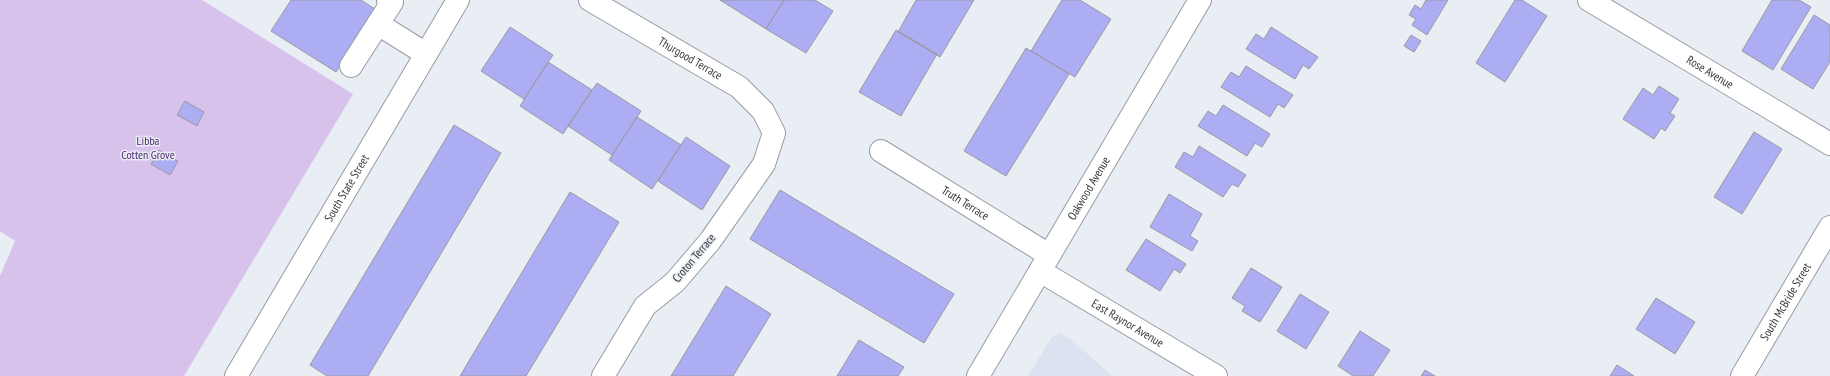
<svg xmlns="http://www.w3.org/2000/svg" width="1830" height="376" font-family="'PT Sans Narrow',sans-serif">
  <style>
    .built { fill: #dbe3f1 }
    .green { fill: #d6c2eb }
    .building { fill: #adadf3; stroke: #9a9aa2 }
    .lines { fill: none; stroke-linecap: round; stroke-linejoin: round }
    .minor-casing { stroke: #989ca3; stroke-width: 24 }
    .minor { stroke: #fff; stroke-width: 22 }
    .labels { text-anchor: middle; stroke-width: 3; stroke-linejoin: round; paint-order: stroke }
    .street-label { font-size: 12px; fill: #343638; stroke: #e9edf4 }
    .park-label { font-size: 12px; fill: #512673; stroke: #e9edf4 }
  </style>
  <rect width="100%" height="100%" fill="#e9edf4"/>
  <path class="built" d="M 1059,333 L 1072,340 L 1112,376 L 1028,376 L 1052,337 Z"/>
  <path class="green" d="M 0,0 L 202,0 L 353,94 L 184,376 L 0,376 L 0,276 L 15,241 L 0,231 Z"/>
  <path class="building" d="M 291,0 L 361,0 L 375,9 L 336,72 L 271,31 Z
    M 720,0 L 784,0 L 766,29 Z
    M 784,0 L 815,0 L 833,11 L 806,53 L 766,29 Z
    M 916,0 L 974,0 L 940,57 L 898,32 Z
    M 1062,0 L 1080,0 L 1111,19 L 1075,77 L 1031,51 Z
    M 1426,0 L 1448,0 L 1427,35 L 1412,25 L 1416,19 L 1409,15 L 1415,5 L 1421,9 Z
    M 1515,0 L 1522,0 L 1547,16 L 1505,82 L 1476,63 Z
    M 1772,0 L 1799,0 L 1811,7 L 1773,70 L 1742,51 Z
    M 1814,15 L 1830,25 L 1830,62 L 1813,89 L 1781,69 Z
    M 510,27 L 553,55 L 524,99 L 481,71 Z
    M 1271,27 L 1318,57 L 1309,69 L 1303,65 L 1295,79 L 1246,49 L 1256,34 L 1264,39 Z
    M 896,30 L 937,54 L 901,116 L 859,92 Z
    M 1411,35 L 1421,41 L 1414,52 L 1404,46 Z
    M 1026,48 L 1069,74 L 1006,176 L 964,151 Z
    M 548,62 L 592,90 L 563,134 L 520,106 Z
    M 1246,66 L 1293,95 L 1284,108 L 1278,104 L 1270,117 L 1221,87 L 1231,72 L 1239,77 Z
    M 597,83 L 641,111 L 612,155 L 568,126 Z
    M 1659,86 L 1679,99 L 1670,113 L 1675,116 L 1665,131 L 1661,128 L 1654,139 L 1623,119 L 1643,88 L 1653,95 Z
    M 185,101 L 204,112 L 197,126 L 177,115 Z
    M 1223,105 L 1270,134 L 1262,147 L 1255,143 L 1247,156 L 1198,126 L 1208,111 L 1216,116 Z
    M 637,117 L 681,145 L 652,189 L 609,160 Z
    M 454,125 L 501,153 L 368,376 L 327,376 L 310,365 Z
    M 1754,132 L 1782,149 L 1742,214 L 1714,197 Z
    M 686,137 L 730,166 L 702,210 L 658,181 Z
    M 1199,146 L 1246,175 L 1238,187 L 1232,184 L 1223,197 L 1175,167 L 1184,152 L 1193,157 Z
    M 159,150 L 178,161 L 170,175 L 151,164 Z
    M 780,190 L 954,294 L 924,343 L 750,239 Z
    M 570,192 L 619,222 L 526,376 L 460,376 Z
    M 1169,194 L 1202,214 L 1190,236 L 1198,241 L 1192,251 L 1150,227 Z
    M 1146,239 L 1186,264 L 1180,273 L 1174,269 L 1160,291 L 1126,270 Z
    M 1251,268 L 1282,287 L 1260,322 L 1242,311 L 1245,306 L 1232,298 Z
    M 726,286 L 771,314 L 733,376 L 671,376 Z
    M 1300,294 L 1329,312 L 1306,349 L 1277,331 Z
    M 1656,298 L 1695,322 L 1675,354 L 1636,329 Z
    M 1360,331 L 1390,350 L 1373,376 L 1353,376 L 1338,366 Z
    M 859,340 L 904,367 L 898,376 L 837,376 Z
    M 1617,365 L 1634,376 L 1610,376 Z
    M 1425,370 L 1435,376 L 1421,376 Z"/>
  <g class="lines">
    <g class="minor-casing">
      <g id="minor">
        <path d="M 388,0 L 392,2 L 378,24 L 426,54"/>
        <path id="s1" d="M 590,0 L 739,87 L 763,111 L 774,133 L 764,164 L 710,241 L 675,282 L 645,306 L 603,376"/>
        <path id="s2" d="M 1589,0 L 1830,144"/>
        <path d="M 351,66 L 378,24"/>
        <path id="s3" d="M 881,151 L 1049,255"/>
        <path id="s4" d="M 1040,271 L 1216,376"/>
        <path id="s5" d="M 236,376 L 458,0"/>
        <path id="s6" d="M 978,376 L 1200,0"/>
        <path id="s7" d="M 1742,376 L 1830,227"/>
      </g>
    </g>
    <use href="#minor" class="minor"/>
  </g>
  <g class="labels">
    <g class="street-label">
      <text dy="4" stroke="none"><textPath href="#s1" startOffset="116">Thurgood Terrace</textPath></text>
      <text dy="4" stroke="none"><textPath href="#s2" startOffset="141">Rose Avenue</textPath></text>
      <text dy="4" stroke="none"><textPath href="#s5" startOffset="218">South State Street</textPath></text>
      <text dy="4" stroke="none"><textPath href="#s6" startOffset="218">Oakwood Avenue</textPath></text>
      <text dy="4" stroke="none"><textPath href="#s3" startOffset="99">Truth Terrace</textPath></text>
      <text transform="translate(694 258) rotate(-50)" y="4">Croton Terrace</text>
      <text dy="4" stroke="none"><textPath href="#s7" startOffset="86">South McBride Street</textPath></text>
      <text dy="4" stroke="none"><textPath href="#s4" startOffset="102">East Raynor Avenue</textPath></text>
    </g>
    <g class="park-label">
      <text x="148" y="145">Libba<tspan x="148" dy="14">Cotten Grove</tspan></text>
    </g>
  </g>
</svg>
